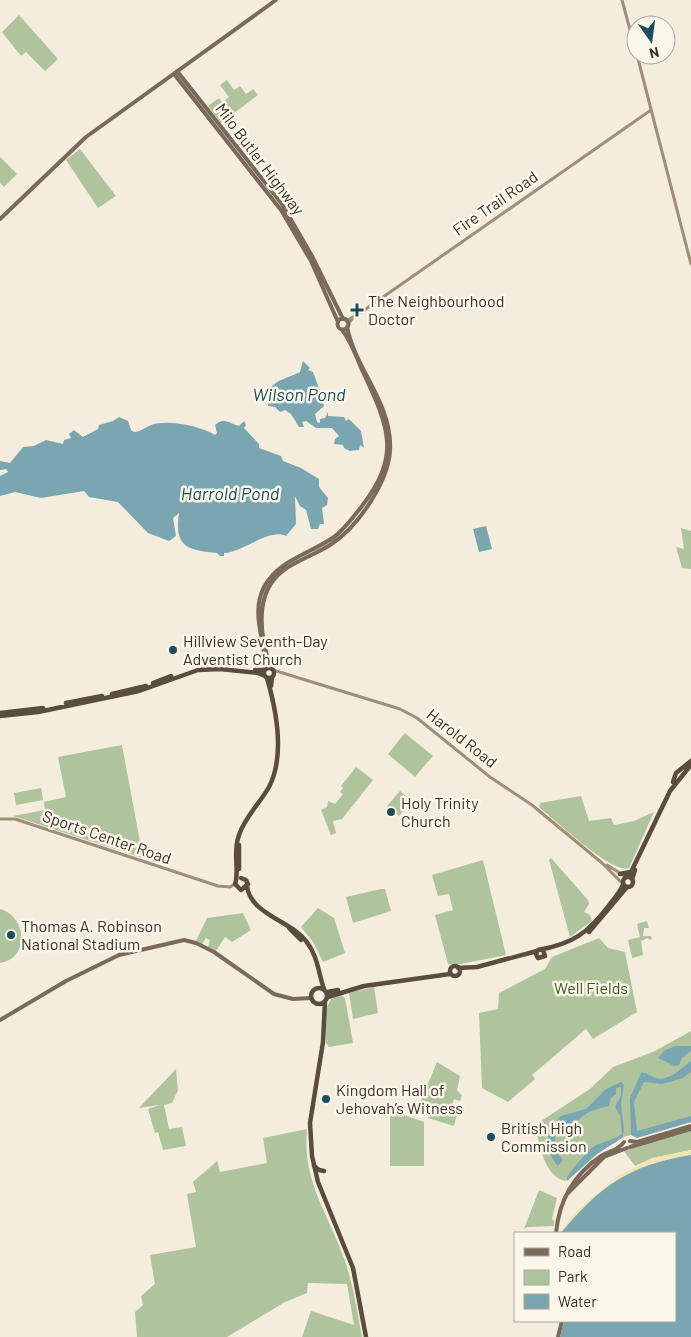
<svg xmlns="http://www.w3.org/2000/svg" width="691" height="1337" font-family="Barlow,sans-serif">
  <style>
    .green { fill: #afc49c }
    .sand { fill: #f0e6b2 }
    .water { fill: #7aa6b2 }
    .lines { fill: none; stroke-linecap: round; stroke-linejoin: round }
    .secondary { stroke: #a08e79; stroke-width: 3 }
    .primary { stroke: #7b6a59; stroke-width: 4 }
    .highway { stroke: #5a4c3f; stroke-width: 4.5 }
    .poi-dot { fill: #1c4d5d; stroke: #fbf6ea; stroke-width: 2 }
    .labels { text-anchor: middle; stroke-width: 5; stroke-linejoin: round; paint-order: stroke }
    .street-label { font-size: 16px; fill: #393028; stroke: #fbf6ea }
    .poi-label { font-size: 16px; fill: #393028; stroke: #fbf6ea; text-anchor: start }
    .park-label { font-size: 16px; fill: #40582b; stroke: #fbf6ea }
    .water-label { font-size: 18px; font-style: italic; fill: #1c4d5d; stroke: #fbf6ea }
  </style>
  <rect width="100%" height="100%" fill="#f4eddd"/>
  <path class="green" d="M 19,15 L 58,59 L 45,71 L 26,52 L 21,56 L 2,32 Z
    M 227,80 L 234,90 L 240,86 L 246,94 L 253,89 L 258,95 L 221,123 L 208,106 L 219,98 L 222,102 L 229,97 L 220,85 Z
    M 80,149 L 116,196 L 98,208 L 66,160 Z
    M 0,157 L 17,174 L 4,187 L 0,183 Z
    M 681,528 L 691,531 L 691,569 L 682,568 L 676,547 L 684,549 Z
    M 405,733 L 433,756 L 415,777 L 388,754 Z
    M 122,745 L 143,858 L 13,816 L 45,810 L 44,802 L 66,797 L 58,757 Z
    M 356,767 L 373,780 L 342,819 L 333,821 L 336,833 L 331,835 L 321,810 L 327,807 L 328,801 L 335,804 L 343,794 L 340,792 L 343,788 L 341,786 Z
    M 41,788 L 43,800 L 16,805 L 14,793 Z
    M 400,791 L 412,801 L 399,816 L 387,806 Z
    M 581,796 L 589,821 L 611,818 L 614,825 L 634,821 L 654,812 L 629,868 C 613,875 554,819 539,807 L 540,803 Z
    M 551,858 L 588,900 L 589,904 L 584,912 L 590,915 L 592,921 L 570,937 L 549,860 Z
    M 483,860 L 506,955 L 461,964 L 448,964 L 435,915 L 453,910 L 449,894 L 438,896 L 432,875 Z
    M 381,889 L 385,889 L 391,911 L 353,923 L 346,897 Z
    M 318,908 L 334,918 L 345,953 L 323,962 L 313,942 L 301,927 Z
    M 0,909 C 27,916 30,959 0,963 Z
    M 243,913 L 251,930 L 232,942 L 225,937 L 216,951 L 208,947 L 210,940 L 206,938 L 202,944 L 196,941 L 207,918 Z
    M 647,921 L 649,928 L 644,928 L 643,936 L 651,936 L 652,939 L 649,940 L 648,938 L 641,941 L 643,955 L 632,958 L 628,940 L 640,937 L 637,924 Z
    M 599,938 L 608,948 L 625,952 L 637,1012 L 593,1039 L 586,1029 L 532,1075 L 535,1079 L 508,1102 L 482,1088 L 479,1013 L 498,1009 L 499,993 L 545,969 L 552,957 Z
    M 374,987 L 378,1013 L 353,1019 L 349,993 Z
    M 341,995 L 345,998 L 353,1043 L 329,1047 L 326,1043 L 326,1009 L 331,999 Z
    M 691,1031 L 691,1122 C 663,1127 629,1132 604,1146 C 590,1154 579,1171 566,1181 C 545,1178 538,1143 536,1126 L 538,1123 L 590,1089 L 613,1067 L 655,1051 Z
    M 437,1062 L 460,1076 L 457,1090 L 462,1096 L 460,1101 L 454,1099 L 451,1108 L 458,1110 L 454,1126 L 428,1118 L 429,1115 L 423,1113 L 425,1106 L 420,1103 Z
    M 176,1069 L 178,1090 L 172,1103 L 164,1105 L 169,1129 L 182,1127 L 186,1146 L 163,1150 L 158,1132 L 155,1133 L 148,1109 L 160,1105 L 139,1108 Z
    M 390,1110 L 424,1122 L 424,1166 L 390,1166 Z
    M 307,1129 C 302,1180 327,1212 344,1258 C 353,1284 357,1310 362,1337 L 302,1337 L 311,1311 L 354,1325 L 347,1284 L 308,1283 L 307,1293 L 285,1302 L 227,1337 L 137,1337 L 135,1312 L 143,1305 L 141,1296 L 155,1284 L 150,1255 L 196,1247 L 187,1194 L 196,1192 L 193,1182 L 217,1161 L 220,1172 L 267,1163 L 263,1138 Z
    M 691,1130 L 691,1150 L 652,1158 L 635,1166 L 624,1151 L 673,1134 Z
    M 539,1190 L 557,1198 L 552,1219 L 554,1221 L 554,1226 L 527,1227 L 524,1229 Z"/>
  <path class="sand" d="M 691,1150 L 691,1159 L 559,1233 L 577,1211 L 616,1177 L 652,1158 Z"/>
  <path class="water" d="M 303,361 L 310,368 L 308,370 L 313,372 L 320,391 L 317,399 L 323,402 L 324,406 L 315,414 L 317,422 L 320,423 L 320,419 L 325,418 L 328,412 L 328,416 L 344,417 L 346,421 L 349,419 L 361,431 L 364,448 L 360,445 L 359,450 L 350,451 L 344,448 L 343,445 L 334,444 L 335,439 L 339,436 L 332,428 L 316,428 L 306,421 L 302,422 L 304,427 L 299,427 L 291,414 L 285,410 L 280,412 L 275,407 L 268,406 C 264,381 282,381 300,372 Z
    M 119,417 L 128,421 L 131,430 L 134,432 C 140,432 146,427 151,425 C 166,419 201,426 215,435 L 217,433 L 215,425 C 225,416 229,424 239,426 L 244,421 L 246,425 L 244,428 L 259,444 L 259,448 L 281,456 L 283,461 L 301,468 L 319,479 L 319,487 L 328,498 L 327,505 L 322,508 L 324,524 L 320,524 L 318,529 L 311,529 L 306,510 L 300,506 L 295,496 L 296,524 L 286,536 C 270,528 243,552 224,553 L 224,556 L 220,556 L 217,553 C 187,550 174,547 179,513 L 173,518 L 176,536 L 169,541 L 148,533 L 118,502 L 89,497 L 84,491 L 41,498 L 15,492 L 0,496 L 0,476 L 8,472 L 6,469 L 0,470 L 0,461 L 10,463 L 23,447 L 34,446 L 46,440 L 63,444 L 64,440 L 71,438 L 69,434 L 74,430 L 83,437 L 98,429 L 99,425 L 113,421 Z
    M 486,526 L 492,549 L 479,552 L 473,529 Z
    M 676,1046 L 691,1046 L 691,1051 L 682,1058 L 679,1065 L 674,1066 L 658,1058 L 665,1050 Z
    M 691,1061 L 691,1072 L 683,1078 L 662,1084 L 644,1082 L 634,1102 L 637,1131 L 691,1116 L 691,1122 L 637,1138 L 631,1135 L 630,1098 L 641,1073 C 647,1072 650,1076 656,1078 C 668,1082 682,1068 691,1061 Z
    M 621,1082 L 624,1085 L 621,1103 L 624,1131 L 622,1138 L 597,1154 L 567,1181 L 567,1178 C 571,1170 589,1149 596,1145 C 605,1141 614,1140 622,1134 L 620,1116 L 615,1107 L 621,1095 L 621,1087 L 616,1088 L 616,1094 L 611,1098 L 609,1106 C 585,1112 584,1113 569,1131 L 555,1133 L 555,1150 L 563,1160 L 558,1166 C 544,1150 544,1131 561,1116 L 586,1109 L 606,1089 Z
    M 691,1155 L 691,1337 L 560,1337 L 564,1321 L 675,1321 L 675,1233 L 561,1233 C 600,1186 629,1165 691,1155 Z"/>
  <g class="lines">
    <path class="secondary" d="M 622,0 L 636,52
      M 637,55 L 691,264
      M 346,321 L 363,311 L 651,110
      M 348,324 L 352,319
      M 273,670 L 400,709 L 417,718 L 490,777 L 532,805 L 602,863 L 623,884
      M 0,819 L 15,819 L 218,886 L 230,887 L 235,884
      M 607,865 L 626,877"/>
    <path class="primary" d="M 177,71 L 282,204 L 312,256 L 343,319
      M 174,74 L 281,210 L 311,261 L 338,322
      M 0,219 L 86,137 L 276,0
      M337.5 324a5.5 5.5 0 1 1 11 0a5.5 5.5 0 1 1-11 0Z
      M 271,668 C 260,637 253,592 284,570 C 298,560 316,554 330,545 C 357,528 388,483 390,451 C 393,404 356,371 347,327
      M 265,669 C 266,641 250,615 264,587 C 278,560 310,554 334,537 C 345,529 353,517 362,506 C 401,455 389,428 364,374 C 357,360 352,342 342,330
      M 0,1020 L 66,981 L 119,955 L 184,940 L 196,943 L 214,952 L 274,994 L 293,999 L 311,998
      M 630,1141 L 637,1142 L 691,1126
      M 630,1147 L 691,1129
      M 568,1193 L 604,1157 L 627,1148
      M 556,1233 C 559,1200 573,1175 601,1156 C 608,1151 618,1151 624,1142
      M 558,1337 L 562,1321"/>
    <path class="highway" d="M264 673a5 5 0 1 1 10 0a5 5 0 1 1-10 0Z
      M 255,670 L 264,670
      M 153,683 L 171,676
      M 271,686 L 272,677
      M 112,694 L 146,686
      M 66,703 L 102,696
      M 0,713 L 43,708
      M 0,716 L 38,712 L 139,691 L 198,670 L 220,669 L 258,673 L 265,676
      M 673,782 L 676,773 L 691,761
      M 239,869 L 239,845
      M 620,874 L 630,872
      M623 882a5 5 0 1 1 10 0a5 5 0 1 1-10 0Z
      M 627,877 L 632,870 L 670,791 L 691,765
      M 241,878 L 246,880 L 248,884 L 241,890 L 235,884 C 240,870 232,854 239,835 C 245,817 260,803 269,787 C 285,756 276,709 267,678
      M 632,879 L 635,870
      M 247,886 C 250,914 291,921 306,941 C 318,956 318,972 324,989
      M 289,928 L 301,940
      M 589,932 L 627,887
      M 543,950 L 545,956 L 538,958 L 536,954 L 538,950 C 573,944 588,933 610,904 C 615,898 620,892 623,885
      M450 971a5 5 0 1 1 10 0a5 5 0 1 1-10 0Z
      M 458,968 L 477,967 L 537,951
      M311 996a8 8 0 1 1 16 0a8 8 0 1 1-16 0Z
      M 327,992 L 338,990
      M 328,997 L 364,986 L 450,974
      M 325,1001 L 323,1042 L 310,1123 L 312,1156 L 318,1182 L 353,1268 L 366,1337
      M 314,1166 L 319,1170 L 324,1171"/>
  </g>
  <g class="poi-dot">
    <path d="M354.5 302.5h5v5h5v5h-5v5h-5v-5h-5v-5h5z"/>
    <circle cx="173" cy="650" r="5"/>
    <circle cx="391" cy="812" r="5"/>
    <circle cx="11" cy="935" r="5"/>
    <circle cx="326" cy="1099" r="5"/>
    <circle cx="491" cy="1137" r="5"/>
  </g>
  <g class="labels">
    <g class="street-label">
      <text transform="translate(260 159) rotate(53)" y="6">Milo Butler Highway</text>
      <text transform="translate(495 203) rotate(-35)" y="6">Fire Trail Road</text>
      <text transform="translate(462 738) rotate(38)" y="6">Harold Road</text>
      <text transform="translate(107 837) rotate(19)" y="6">Sports Center Road</text>
    </g>
    <g class="poi-label">
      <text x="368" y="307">The Neighbourhood<tspan x="368" dy="18">Doctor</tspan></text>
      <text x="183" y="647">Hillview Seventh-Day<tspan x="183" dy="18">Adventist Church</tspan></text>
      <text x="401" y="809">Holy Trinity<tspan x="401" dy="18">Church</tspan></text>
      <text x="21" y="932">Thomas A. Robinson<tspan x="21" dy="18">National Stadium</tspan></text>
      <text x="336" y="1096">Kingdom Hall of<tspan x="336" dy="18">Jehovah’s Witness</tspan></text>
      <text x="501" y="1134">British High<tspan x="501" dy="18">Commission</tspan></text>
    </g>
    <g class="park-label">
      <text x="591" y="994">Well Fields</text>
    </g>
    <g class="water-label">
      <text x="299" y="401">Wilson Pond</text>
      <text x="230" y="500">Harrold Pond</text>
    </g>
  </g>
  <rect x="514" y="1232" width="162" height="90" fill="#fbf6ea" stroke="#ada79c"/>
  <rect x="524" y="1248" width="25" height="8" fill="#7b6a59" stroke="#ada79c"/>
  <text x="558" y="1257" font-size="15" fill="#393028">Road</text>
  <rect x="524" y="1270" width="25" height="15" fill="#afc49c" stroke="#ada79c"/>
  <text x="558" y="1282" font-size="15" fill="#393028">Park</text>
  <rect x="524" y="1294" width="25" height="15" fill="#7aa6b2" stroke="#ada79c"/>
  <text x="558" y="1307" font-size="15" fill="#393028">Water</text>
  <g transform="translate(651 40) rotate(166)"><circle r="24" fill="#fbf6ea" stroke="#ada79c"/>
  <path d="M0-4L9 19L0 12L-9 19Z" fill="#1c4d5d"/>
  <text y="-8" font-size="14" font-weight="bold" text-anchor="middle" fill="#393028">N</text>
  </g>
</svg>
